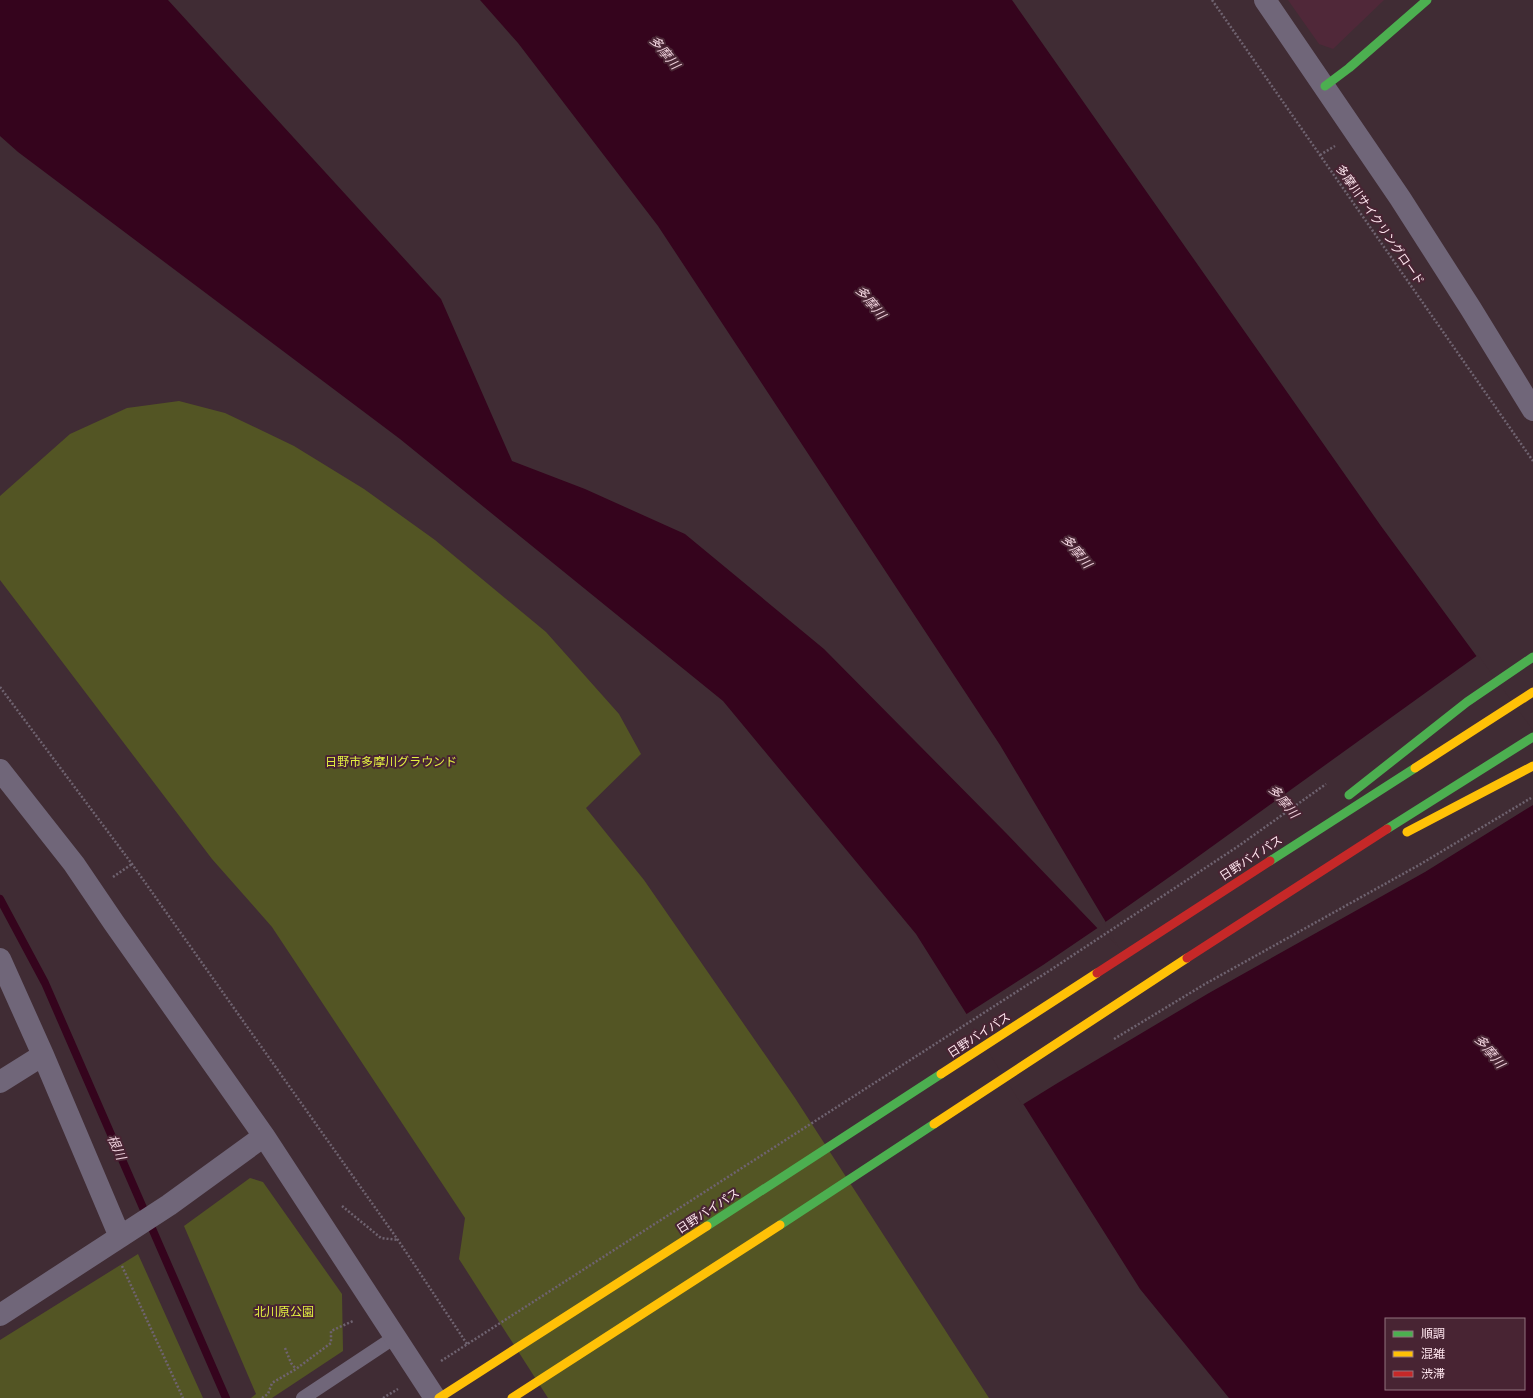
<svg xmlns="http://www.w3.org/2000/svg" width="1533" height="1398" font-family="'Nunito Sans','Noto Sans JP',sans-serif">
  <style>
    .built { fill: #502839 }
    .green { fill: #535524 }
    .water { fill: #35041d; fill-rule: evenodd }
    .pier { fill: #402c34 }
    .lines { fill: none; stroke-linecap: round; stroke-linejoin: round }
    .stream { stroke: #35041d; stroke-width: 8 }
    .path { stroke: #6f6370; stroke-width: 2.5; stroke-dasharray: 2 2; stroke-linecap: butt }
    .lane { stroke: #706679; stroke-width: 14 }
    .street { stroke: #706679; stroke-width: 22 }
    .fast { stroke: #4caf50; stroke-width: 9 }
    .slow { stroke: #ffc107; stroke-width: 9 }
    .jam { stroke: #c62828; stroke-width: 9 }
    .labels { text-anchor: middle; stroke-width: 4; stroke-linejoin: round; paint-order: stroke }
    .street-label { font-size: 12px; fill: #ffe6ef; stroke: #482433 }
    .park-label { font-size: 12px; fill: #e3f041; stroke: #482433 }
    .water-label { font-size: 13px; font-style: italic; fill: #efd1dc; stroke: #482433 }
  </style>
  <rect width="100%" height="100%" fill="#402c34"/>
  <path class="built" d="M 1288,0 L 1384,0 L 1333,49 L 1319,44 Z"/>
  <path class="green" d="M 179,401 L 225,413 L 294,446 L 364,489 L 435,540 L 546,632 L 619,714 L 641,754 L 586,808 L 644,880 L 795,1098 L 989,1398 L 548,1398 L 459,1259 L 465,1218 L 272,927 L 212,859 L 0,580 L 0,496 L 70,434 L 127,408 Z
    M 250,1178 L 263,1182 L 342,1294 L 343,1351 L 272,1398 L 251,1398 L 256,1394 L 184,1226 Z
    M 138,1254 L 203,1398 L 0,1398 L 0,1340 Z"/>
  <path class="water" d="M 0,0 L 168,0 L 441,299 L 512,461 L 585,489 L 685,534 L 824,649 L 1006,833 L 1129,961 L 1000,745 L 658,226 L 518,43 L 480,0 L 1012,0 L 1381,526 L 1533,733 L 1533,1398 L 1229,1398 L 1140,1289 L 916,934 L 723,701 L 400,439 L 18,152 L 0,136 ZM 1386,1319 L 1524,1319 L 1524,1389 L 1386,1389 Z"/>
  <path class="pier" d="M 1478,655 L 1533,730 L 1533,805 L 1425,872 L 1209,993 L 1056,1084 L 1022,1105 L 965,1015 L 1043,965 L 1099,927 L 1120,949 L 1104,923 L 1185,866 Z"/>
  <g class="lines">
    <path class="stream" d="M 0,899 L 45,983 L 226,1398"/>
    <path class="path" d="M 1212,0 L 1533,461
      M 1320,155 L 1335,146
      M 0,687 L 132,864 L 398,1240 L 467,1344
      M 113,877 L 132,864
      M 1114,1039 L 1205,984 L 1419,865 L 1531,798
      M 342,1206 L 381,1238 L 398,1240
      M 122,1266 L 183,1398
      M 285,1348 L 291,1363 L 296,1369
      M 441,1361 L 1049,971 L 1237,847 L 1326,784
      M 262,1398 L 268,1394 L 272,1383 L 296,1369 L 331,1343 L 331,1331 L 353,1321
      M 383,1398 L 398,1389"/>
    <path class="lane" d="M 303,1398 L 395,1337"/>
    <path class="street" d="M 1265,0 L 1400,198 L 1471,309 L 1533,410
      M 0,770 L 74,864 L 114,923 L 264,1136 L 435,1398
      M 0,959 L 43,1055 L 120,1237
      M 0,1082 L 43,1055
      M 0,1315 L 169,1205 L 264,1136"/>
    <path class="fast" d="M 1325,86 L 1349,68 L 1427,0
      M 1349,795 L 1467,702 L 1533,657
      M 1387,829 L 1533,737
      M 1270,861 L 1415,768
      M 780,1225 L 934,1124
      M 707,1226 L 941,1074"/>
    <path class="slow" d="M 1415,768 L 1533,692
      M 1407,832 L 1533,766
      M 941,1074 L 1097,973
      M 934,1124 L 1187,958
      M 439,1398 L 707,1226
      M 512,1398 L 780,1225"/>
    <path class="jam" d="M 1187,958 L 1387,829
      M 1097,973 L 1270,861"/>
  </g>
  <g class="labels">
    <g class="street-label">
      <text transform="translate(1380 225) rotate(55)" y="4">多摩川サイクリングロード</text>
      <text transform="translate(1251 858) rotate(-33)" y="4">日野バイパス</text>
      <text transform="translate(979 1035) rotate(-33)" y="4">日野バイパス</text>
      <text transform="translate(708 1211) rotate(-33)" y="4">日野バイパス</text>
    </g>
    <g class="park-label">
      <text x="391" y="766">日野市多摩川グラウンド</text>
      <text x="284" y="1316">北川原公園</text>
    </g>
    <g class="water-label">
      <text transform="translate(665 52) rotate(50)" y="5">多摩川</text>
      <text transform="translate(871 302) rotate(50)" y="5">多摩川</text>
      <text transform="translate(1077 551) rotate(50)" y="5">多摩川</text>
      <text transform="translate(1284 801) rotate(50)" y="5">多摩川</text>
      <text transform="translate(1490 1051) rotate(50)" y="5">多摩川</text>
      <text transform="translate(117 1147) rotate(66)" y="5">根川</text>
    </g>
  </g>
  <rect x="1385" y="1318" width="140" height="72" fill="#482433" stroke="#91727e"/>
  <rect x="1393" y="1331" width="20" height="6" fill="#4caf50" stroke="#91727e"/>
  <text x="1421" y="1338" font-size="12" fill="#ffe6ef">順調</text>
  <rect x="1393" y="1351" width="20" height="6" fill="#ffc107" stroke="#91727e"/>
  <text x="1421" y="1358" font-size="12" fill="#ffe6ef">混雑</text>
  <rect x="1393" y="1371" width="20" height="6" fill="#c62828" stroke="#91727e"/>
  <text x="1421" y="1378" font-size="12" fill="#ffe6ef">渋滞</text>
</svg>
